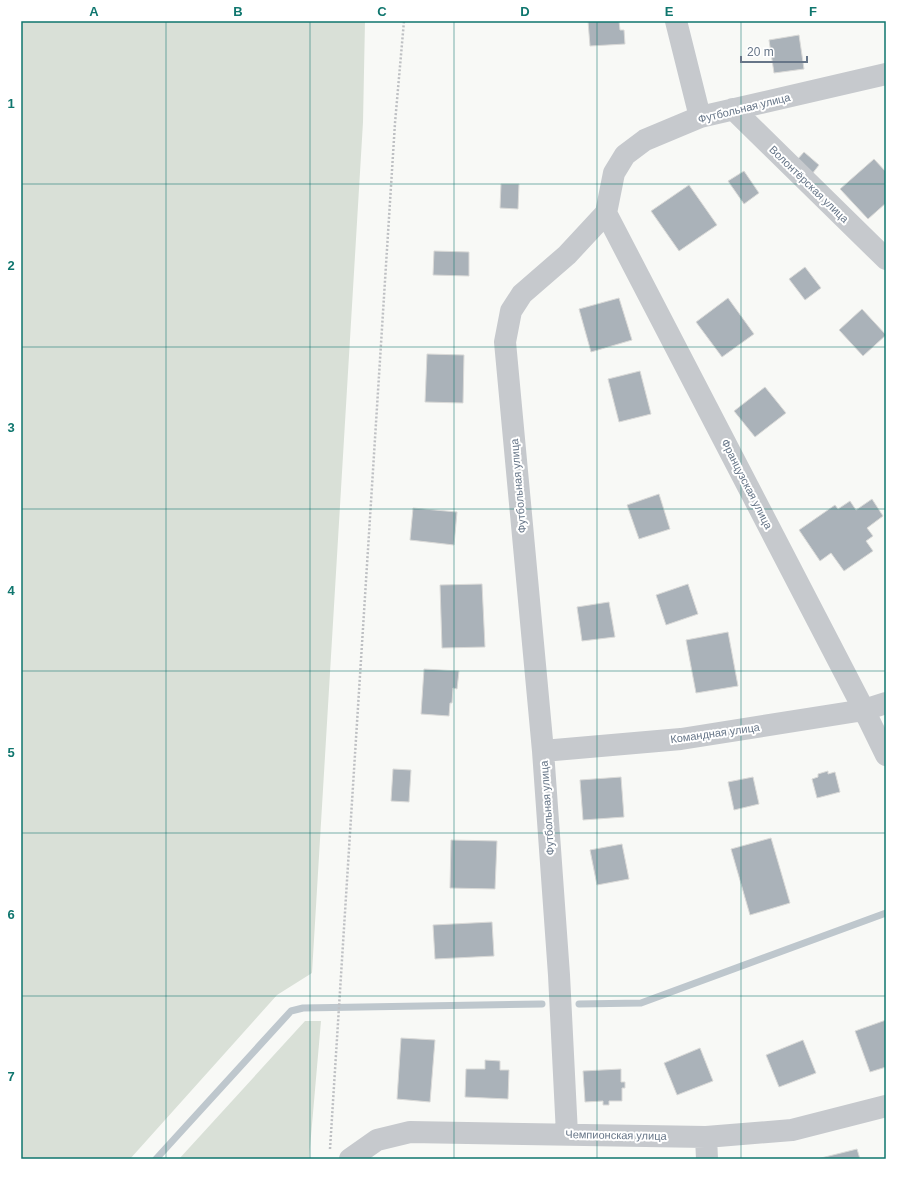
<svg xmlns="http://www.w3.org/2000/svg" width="907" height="1180" font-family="Helvetica,sans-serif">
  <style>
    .green { fill: #d9e0d7 }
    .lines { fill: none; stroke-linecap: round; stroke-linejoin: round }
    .stream { stroke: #bec7cd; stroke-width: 7 }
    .building { fill: #aab2b9; stroke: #dadad8 }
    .path { stroke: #bec0c3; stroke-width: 2.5; stroke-dasharray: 2 2; stroke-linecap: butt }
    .minor { stroke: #c6c9cd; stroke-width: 22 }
    .grid { fill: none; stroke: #0f766e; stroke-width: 1; stroke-opacity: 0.55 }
    .labels { text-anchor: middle; stroke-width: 4; stroke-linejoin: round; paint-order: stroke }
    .street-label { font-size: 11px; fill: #677688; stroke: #fff }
    .neatline { fill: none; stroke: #0f766e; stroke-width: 1.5 }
    .grid-label { font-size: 13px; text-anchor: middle; font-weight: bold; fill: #0f766e }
  </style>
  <rect width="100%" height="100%" fill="#f8f9f6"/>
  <path class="green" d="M 21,21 L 365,21 L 363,122 L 312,973 L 277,995 L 130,1159 L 21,1159 Z
    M 305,1021 L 321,1021 L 309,1159 L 179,1159 Z"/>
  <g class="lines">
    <path class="stream" d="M 579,1004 L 641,1003 L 886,913
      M 156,1159 L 291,1011 L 303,1008 L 542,1004"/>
  </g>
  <path class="building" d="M 588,21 L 619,21 L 620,30 L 624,30 L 625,44 L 590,46 Z
    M 799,35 L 804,69 L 774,73 L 769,40 Z
    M 804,152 L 819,165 L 812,174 L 797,160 Z
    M 874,159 L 886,172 L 886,203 L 868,219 L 840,189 Z
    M 744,171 L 759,193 L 744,204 L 728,181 Z
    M 501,184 L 519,184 L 518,209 L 500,208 Z
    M 689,185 L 717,225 L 679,251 L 651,211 Z
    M 434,251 L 469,252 L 469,276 L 433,275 Z
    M 805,267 L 821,288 L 805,300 L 789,279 Z
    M 619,298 L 632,340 L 591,352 L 579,309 Z
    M 728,298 L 754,334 L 722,357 L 696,322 Z
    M 862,309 L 886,335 L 863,356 L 839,330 Z
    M 427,354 L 464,355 L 463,403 L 425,402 Z
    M 640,371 L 651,414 L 619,422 L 608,379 Z
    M 765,387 L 786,413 L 755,437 L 734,411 Z
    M 659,494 L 670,529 L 639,539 L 627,505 Z
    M 872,499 L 883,516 L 867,528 L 873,536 L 866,541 L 873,551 L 844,571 L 831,553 L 820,561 L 799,530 L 835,505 L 838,509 L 850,501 L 856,510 Z
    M 413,508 L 457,512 L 454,545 L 410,540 Z
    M 482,584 L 485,647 L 442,648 L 440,585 Z
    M 688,584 L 698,614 L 666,625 L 656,595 Z
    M 609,602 L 615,637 L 582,641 L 577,607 Z
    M 728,632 L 738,686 L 696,693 L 686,640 Z
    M 424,669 L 459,671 L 457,689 L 453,688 L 452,703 L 450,703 L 449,716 L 421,714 Z
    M 393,769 L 411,770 L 409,802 L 391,801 Z
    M 828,771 L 828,774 L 835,772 L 840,792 L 817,798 L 812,779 L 818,777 L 818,774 Z
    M 621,777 L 624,817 L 583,820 L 580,780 Z
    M 753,777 L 759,804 L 734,810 L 728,782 Z
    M 771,838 L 790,903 L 750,915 L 731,849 Z
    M 451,840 L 497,841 L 495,889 L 450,888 Z
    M 622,844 L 629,879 L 597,885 L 590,850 Z
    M 492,922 L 494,956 L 435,959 L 433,925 Z
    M 886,1020 L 886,1067 L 870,1072 L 855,1031 Z
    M 401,1038 L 435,1040 L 430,1102 L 397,1099 Z
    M 803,1040 L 816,1073 L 779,1087 L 766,1055 Z
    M 700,1048 L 713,1081 L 677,1095 L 664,1063 Z
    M 485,1060 L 500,1061 L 500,1070 L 509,1070 L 508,1099 L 465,1097 L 466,1069 L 485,1069 Z
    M 621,1069 L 621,1082 L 625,1082 L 625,1088 L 622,1088 L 622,1101 L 609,1101 L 609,1105 L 603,1105 L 603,1101 L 585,1102 L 583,1071 Z
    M 857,1149 L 860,1159 L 817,1159 Z"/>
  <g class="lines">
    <path class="path" d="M 330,1149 L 395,123 L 404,21"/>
    <path class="minor" d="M 676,21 L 700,117
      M 733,109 L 886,259
      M 606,213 L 864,710 L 886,755
      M 543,751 L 681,739 L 864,710 L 886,703
      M 567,1134 L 559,975 L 543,751 L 505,342 L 511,311 L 522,294 L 567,255 L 606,213 L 614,173 L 625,155 L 645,140 L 700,117 L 886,74
      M 706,1137 L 707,1159
      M 350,1159 L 377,1140 L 410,1132 L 706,1137 L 792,1130 L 886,1106"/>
  </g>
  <path class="grid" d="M 166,21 L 166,1159M 310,21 L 310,1159M 454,21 L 454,1159M 597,21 L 597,1159M 741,21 L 741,1159M 21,184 L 886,184M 21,347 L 886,347M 21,509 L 886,509M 21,671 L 886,671M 21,833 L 886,833M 21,996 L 886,996"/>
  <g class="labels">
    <g class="street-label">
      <text transform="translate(744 108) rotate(-14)" y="4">Футбольная улица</text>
      <text transform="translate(809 184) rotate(44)" y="4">Волонтёрская улица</text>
      <text transform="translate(747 484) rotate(63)" y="4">Французская улица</text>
      <text transform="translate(518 486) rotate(-95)" y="4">Футбольная улица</text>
      <text transform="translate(715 733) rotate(-8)" y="4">Командная улица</text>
      <text transform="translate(547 808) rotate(-94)" y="4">Футбольная улица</text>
      <text transform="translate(616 1135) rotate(1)" y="4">Чемпионская улица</text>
    </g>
  </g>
  <rect width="907" height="1180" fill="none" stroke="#ffffff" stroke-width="44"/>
  <path d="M741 56v6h66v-6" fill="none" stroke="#677688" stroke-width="2"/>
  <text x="747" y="56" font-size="12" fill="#677688" stroke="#ffffff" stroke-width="3" paint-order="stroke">20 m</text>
  <rect x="22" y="22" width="863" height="1136" class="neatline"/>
  <g class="grid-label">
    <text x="94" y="16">A</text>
    <text x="238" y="16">B</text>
    <text x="382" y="16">C</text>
    <text x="525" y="16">D</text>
    <text x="669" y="16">E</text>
    <text x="813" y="16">F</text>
    <text x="11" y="108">1</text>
    <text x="11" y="270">2</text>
    <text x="11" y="432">3</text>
    <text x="11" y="595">4</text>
    <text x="11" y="757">5</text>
    <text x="11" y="919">6</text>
    <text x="11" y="1081">7</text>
  </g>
</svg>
